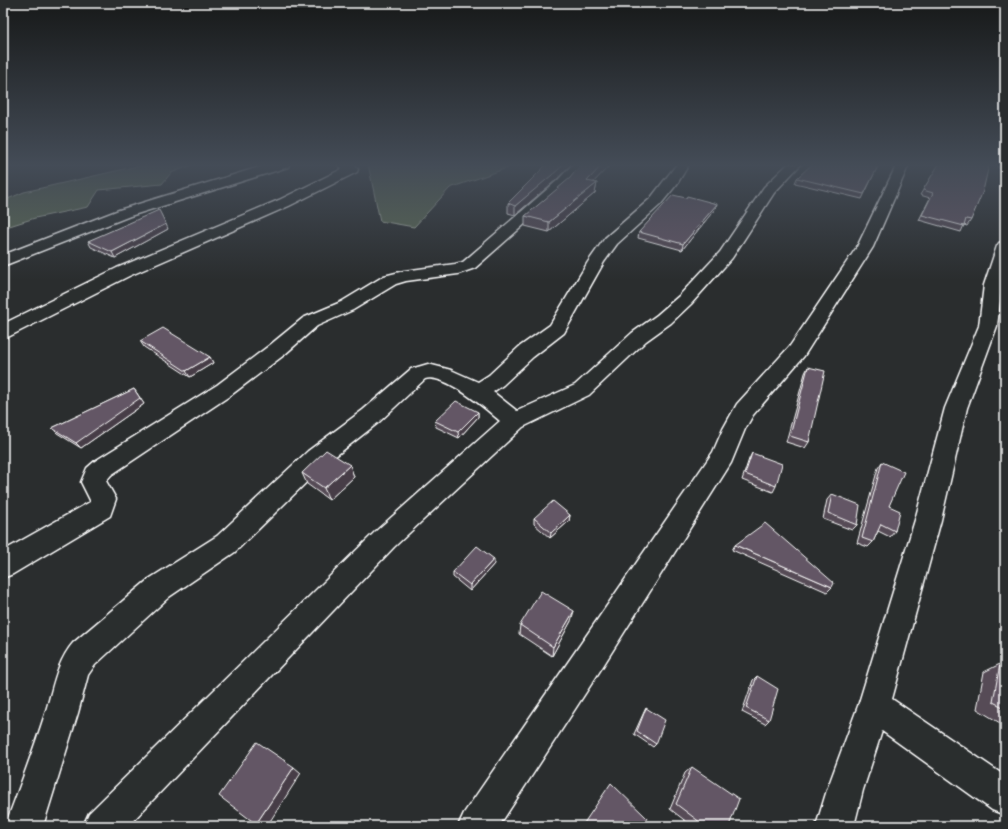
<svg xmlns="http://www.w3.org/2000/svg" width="1008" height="829" font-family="Itim,sans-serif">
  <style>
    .green { fill: #5c6b53; stroke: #aeb5a9 }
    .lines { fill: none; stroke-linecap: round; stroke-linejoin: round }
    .minor-casing { stroke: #fff; stroke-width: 3 }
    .minor { fill: #2a2d2e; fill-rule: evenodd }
    .wall { fill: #564b57; stroke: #fff }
    .shaded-wall { fill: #463d47; stroke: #fff }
    .building { fill: #645765; stroke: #fff }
  </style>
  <rect width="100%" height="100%" fill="#2a2d2e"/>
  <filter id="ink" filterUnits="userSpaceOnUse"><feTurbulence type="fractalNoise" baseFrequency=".025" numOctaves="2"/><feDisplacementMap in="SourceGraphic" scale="8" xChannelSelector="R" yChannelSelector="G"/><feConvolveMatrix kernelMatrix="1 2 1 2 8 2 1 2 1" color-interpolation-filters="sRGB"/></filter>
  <g filter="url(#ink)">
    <path class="green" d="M 146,164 L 192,165 L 171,173 L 162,184 L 99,190 L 88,207 L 35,218 L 3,228 L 3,201 L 24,192 Z
      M 368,164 L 512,164 L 510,167 L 450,188 L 414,227 L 380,221 Z"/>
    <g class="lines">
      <g class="minor-casing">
        <path id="minor" d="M 269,164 L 289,164 L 288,167 L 130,216 L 3,266 L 3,255 L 119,210 Z
          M 337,164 L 353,164 L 358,169 L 357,172 L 289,206 L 129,276 L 10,336 L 3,338 L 3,324 L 117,268 L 279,200 L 342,169 Z
          M 573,164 L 586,164 L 568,186 L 475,268 L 458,274 L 406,281 L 396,284 L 353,310 L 317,326 L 284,355 L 231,395 L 111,475 L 106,481 L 116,499 L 110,516 L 13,574 L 3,578 L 3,551 L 90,502 L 90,500 L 81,482 L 87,468 L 95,461 L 217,385 L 270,345 L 303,318 L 341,302 L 384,276 L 404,271 L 455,264 L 463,262 L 558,180 Z
          M 677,164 L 689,164 L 677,184 L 660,205 L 617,244 L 604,262 L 564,333 L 533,357 L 503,385 L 493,392 L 517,411 L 575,385 L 632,333 L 657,315 L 679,296 L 720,252 L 764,187 L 788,164 L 801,164 L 774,193 L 732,258 L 691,304 L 671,323 L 646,341 L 589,395 L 523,427 L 394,547 L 128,826 L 83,826 L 89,813 L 376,531 L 500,421 C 486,409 445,373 425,379 L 379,422 L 324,465 L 235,552 L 169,597 L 95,665 L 88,675 L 78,713 L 43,826 L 5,826 C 19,789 33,751 45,714 C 53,689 56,663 73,643 L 149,579 L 217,536 L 308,451 L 363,410 L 411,369 L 428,364 L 451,370 L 478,382 L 489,375 L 519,347 L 550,325 L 588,262 L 605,238 L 650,199 Z
          M 897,164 L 909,164 L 873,247 L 804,356 L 753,415 L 745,429 L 731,463 L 601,669 L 499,826 L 458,826 L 464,813 L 713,452 L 723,429 L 737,404 L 790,346 L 857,247 Z
          M 998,164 L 1005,164 L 1005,168 L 999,167 Z
          M 1005,241 L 1005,273 L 1002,285 L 997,326 L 967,408 L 941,520 L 892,699 L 1005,776 L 1005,815 L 992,810 L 882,731 L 863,790 L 854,826 L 816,826 L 827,790 L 858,706 L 915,520 L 945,408 L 979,326 L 984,285 L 997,246 L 999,243 Z"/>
      </g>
      <use href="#minor" class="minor"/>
    </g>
    <path class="wall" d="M 879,164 L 862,199 L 795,183 L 797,178 Z
      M 939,164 L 971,220 L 967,226 L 964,225 L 961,232 L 919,220 L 930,198 L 920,195 Z
      M 557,179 L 515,215 L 508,213 L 508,203 Z
      M 594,183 L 597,183 L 595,193 L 549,232 L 525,226 L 525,216 Z
      M 715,209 L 682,250 L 638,238 L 639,232 Z
      M 168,229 L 115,258 L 91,247 L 88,241 Z
      M 140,341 L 210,357 L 213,363 L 190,377 L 144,347 Z
      M 808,367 L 809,442 L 805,448 L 786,442 L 805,373 Z
      M 134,389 L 144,404 L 81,448 L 57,433 L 52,428 Z
      M 478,412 L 478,417 L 459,438 L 436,427 L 435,421 Z
      M 752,453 L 776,486 L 773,492 L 742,480 L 749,459 Z
      M 882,462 L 889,506 L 895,531 L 890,537 L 878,531 L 873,542 L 868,547 L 857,543 L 878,468 Z
      M 350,465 L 354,477 L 329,500 L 307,484 L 302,473 Z
      M 832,494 L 857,525 L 852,530 L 823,519 L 827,500 Z
      M 570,515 L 569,521 L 550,538 L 534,524 L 534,518 Z
      M 735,545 L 832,587 L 827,592 L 732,550 Z
      M 494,564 L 470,591 L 453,577 L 453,572 Z
      M 571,621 L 552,656 L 519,634 L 520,625 Z
      M 1000,664 L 1005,666 L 1005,726 L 977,709 L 984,672 Z
      M 757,676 L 769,720 L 765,724 L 742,712 L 753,680 Z
      M 646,708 L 656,744 L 653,747 L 634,734 L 644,712 Z
      M 692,767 L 729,826 L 692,826 L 670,809 L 685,773 Z
      M 963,823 L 963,826 L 952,826 Z"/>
    <path class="shaded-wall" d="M 563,164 L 571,164 L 557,179 L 515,215 L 515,206 Z
      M 603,164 L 611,164 L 586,190 L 587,181 Z
      M 597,183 L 595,193 L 549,232 L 549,222 Z
      M 717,204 L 715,209 L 682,250 L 683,244 Z
      M 166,224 L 168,229 L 115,258 L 112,252 Z
      M 210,357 L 213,363 L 190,377 L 186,371 Z
      M 134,389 L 144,404 L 81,448 L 76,443 Z
      M 478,412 L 478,417 L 459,438 L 458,432 Z
      M 350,465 L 354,477 L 329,500 L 324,488 Z
      M 570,515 L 569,521 L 550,538 L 551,533 Z
      M 494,559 L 494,564 L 470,591 L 470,585 Z
      M 574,611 L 571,621 L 552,656 L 553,647 Z
      M 294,767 L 301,773 L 267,826 L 260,826 L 256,824 Z"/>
    <path class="building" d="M 547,164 L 563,164 L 558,170 L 515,206 L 508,203 Z
      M 581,164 L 603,164 L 587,181 L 597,183 L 549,222 L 525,216 L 570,178 Z
      M 812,164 L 879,164 L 864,194 L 797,178 Z
      M 939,164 L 985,164 L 989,165 L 983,191 L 971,220 L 966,219 L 964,226 L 922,215 L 933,193 L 923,190 Z
      M 673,195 L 686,198 L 687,196 L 717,204 L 683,244 L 639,232 Z
      M 159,210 L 166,224 L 112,252 L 88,241 Z
      M 163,328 L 210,357 L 186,371 L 140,341 Z
      M 808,367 L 825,371 L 809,442 L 790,436 Z
      M 134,389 L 140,398 L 76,443 L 52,428 Z
      M 456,401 L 478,412 L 458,432 L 435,421 Z
      M 326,450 L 350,465 L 324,488 L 302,473 Z
      M 752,453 L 782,464 L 776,486 L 745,474 Z
      M 882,462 L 904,472 L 889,506 L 900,511 L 895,531 L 881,524 L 873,542 L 862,538 Z
      M 832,494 L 860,505 L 857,525 L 828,513 Z
      M 553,501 L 570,515 L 551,533 L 534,518 Z
      M 765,523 L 834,583 L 832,587 L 735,545 Z
      M 477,546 L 494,559 L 470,585 L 453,572 Z
      M 541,591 L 574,611 L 553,647 L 520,625 Z
      M 1000,664 L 1005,666 L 1005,708 L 993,702 Z
      M 757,676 L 778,689 L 769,720 L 746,708 Z
      M 646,708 L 665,720 L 656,744 L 637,731 Z
      M 257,742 L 294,767 L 256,824 L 219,796 Z
      M 692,767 L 739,799 L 729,826 L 705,826 L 676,804 Z
      M 611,783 L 647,818 L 642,826 L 582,826 Z
      M 963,823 L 967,826 L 963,826 Z"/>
  </g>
  <linearGradient id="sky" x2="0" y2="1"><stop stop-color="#171919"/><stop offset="0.59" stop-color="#444c57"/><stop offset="1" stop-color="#444c57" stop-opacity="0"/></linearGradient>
  <rect width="1008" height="280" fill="url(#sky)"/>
  <rect width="1008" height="829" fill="none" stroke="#2a2d2e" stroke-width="16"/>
  <rect x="8" y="8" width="992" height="813" fill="none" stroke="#fff" stroke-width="1.5" filter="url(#ink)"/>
</svg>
